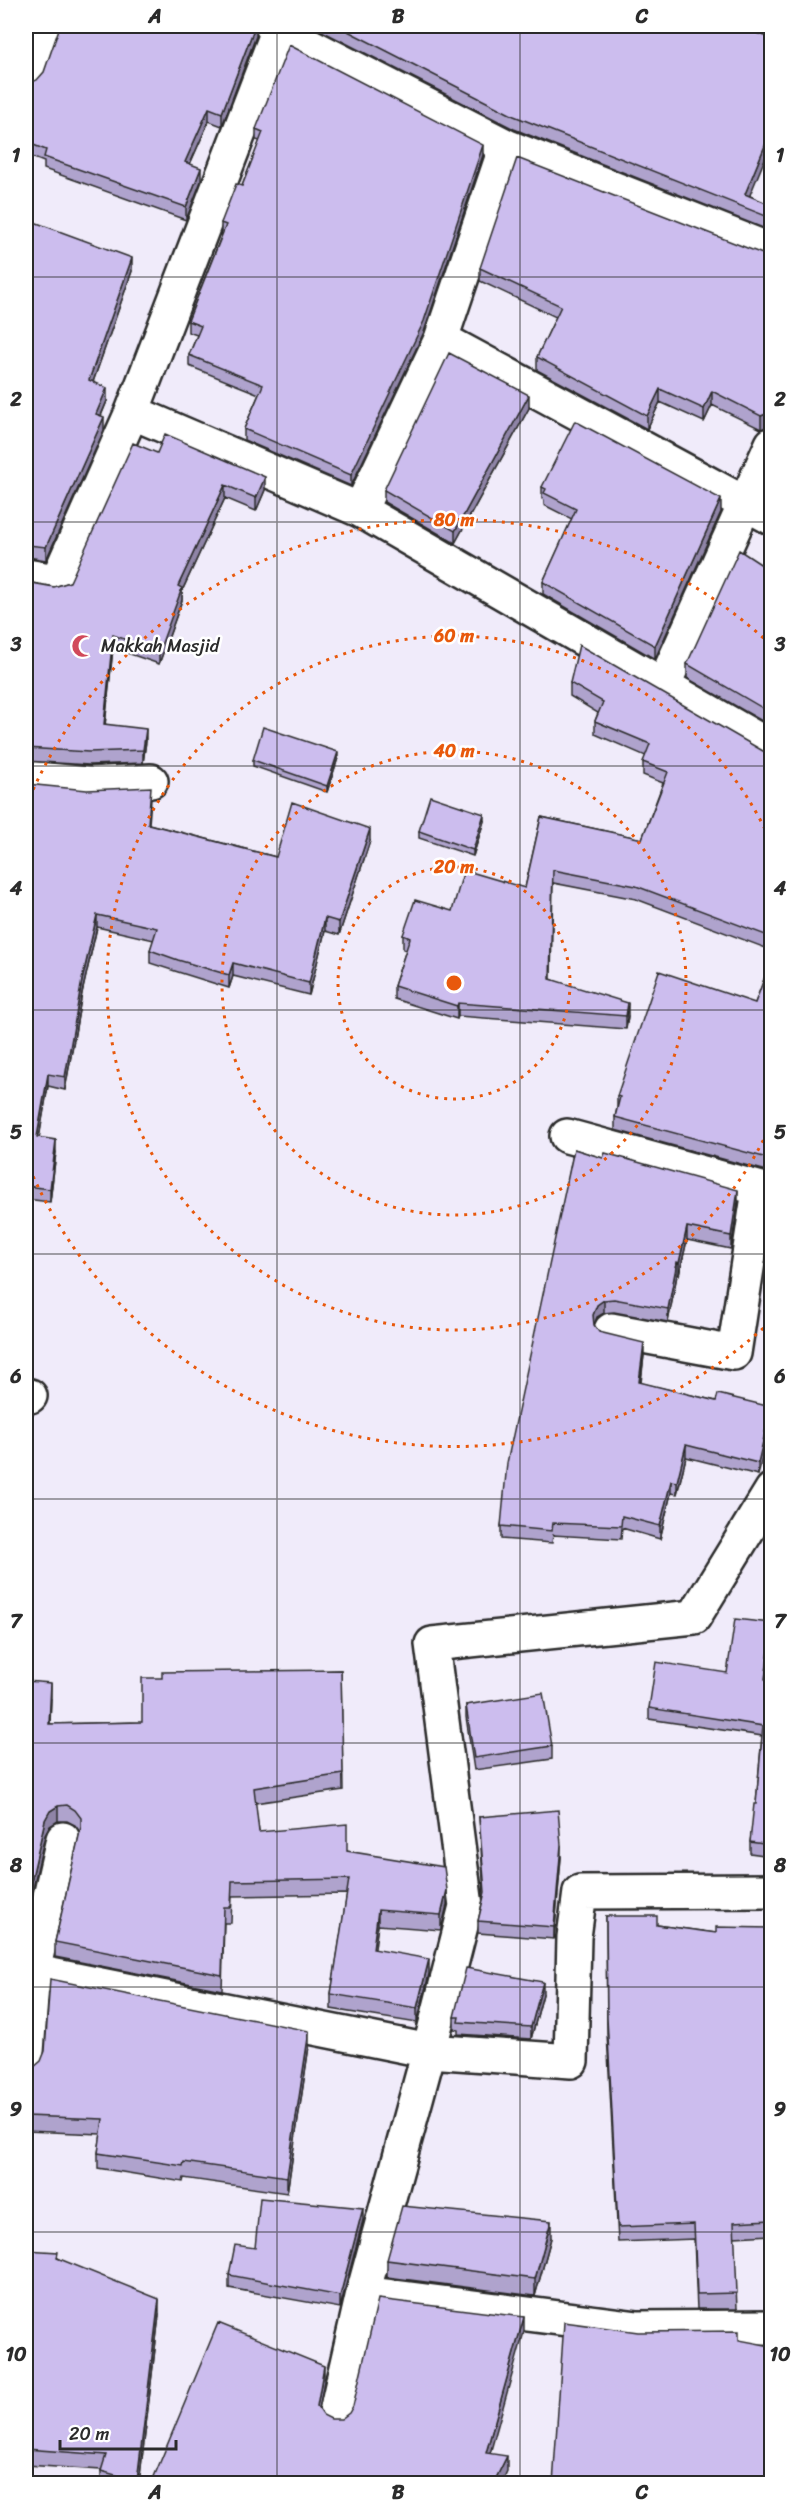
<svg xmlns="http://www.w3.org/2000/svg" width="797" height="2509" font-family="Sriracha,sans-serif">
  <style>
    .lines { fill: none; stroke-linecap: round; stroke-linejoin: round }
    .street-casing { stroke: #2b2b2b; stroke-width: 38 }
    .street { stroke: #fff; stroke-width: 33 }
    .wall { fill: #afa3cd; stroke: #2b2b2b; stroke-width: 1.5 }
    .shaded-wall { fill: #8f84a7; stroke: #2b2b2b; stroke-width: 1.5 }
    .building { fill: #ccbdee; stroke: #2b2b2b; stroke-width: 1.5 }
    .grid { fill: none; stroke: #2b2b2b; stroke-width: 1.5; stroke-opacity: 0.55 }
    .ring { fill: none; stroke: #e8590c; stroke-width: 3; stroke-dasharray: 3 6 }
    .labels { text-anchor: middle; stroke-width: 5; stroke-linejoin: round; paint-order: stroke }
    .poi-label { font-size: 18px; fill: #2b2b2b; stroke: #fff; text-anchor: start }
    .centre { fill: #e8590c; stroke: #fff; stroke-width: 3 }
    .ring-label { font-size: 18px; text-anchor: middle; font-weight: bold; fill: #e8590c; stroke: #fff; stroke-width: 5; stroke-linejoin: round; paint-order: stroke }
    .neatline { fill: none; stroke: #2b2b2b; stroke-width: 2 }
    .grid-label { font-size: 20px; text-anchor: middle; font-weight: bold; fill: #2b2b2b }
  </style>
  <rect width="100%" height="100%" fill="#f0ebfa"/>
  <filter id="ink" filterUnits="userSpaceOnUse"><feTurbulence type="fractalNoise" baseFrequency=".0167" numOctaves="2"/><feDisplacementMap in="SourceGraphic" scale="12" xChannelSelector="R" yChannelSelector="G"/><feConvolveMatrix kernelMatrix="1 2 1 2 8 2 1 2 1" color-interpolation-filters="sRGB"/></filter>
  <g filter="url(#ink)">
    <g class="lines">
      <g class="street-casing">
        <path id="street" d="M 272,26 L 506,146 L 441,339 L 360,510 L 772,748
          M 755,26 L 772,33
          M 26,78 L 46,26
          M 506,146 L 772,251
          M 441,339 L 772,518
          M 132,412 L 360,510
          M 26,576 L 57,581 L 132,412 L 280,26
          M 664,684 L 772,444
          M 26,778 L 89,784 L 151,781
          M 567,1136 L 772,1192
          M 611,1330 L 734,1353 L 759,1190
          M 26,1395 L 30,1396
          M 26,1970 L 429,2051 L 466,1906 L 432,1644 L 694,1617 L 772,1490
          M 26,2065 L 33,1971 L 63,1839
          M 363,2293 L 638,2328 L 772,2327
          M 335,2416 L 363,2293 L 429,2051 L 571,2061 L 574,1937 L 580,1892 L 772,1891"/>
      </g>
      <use href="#street" class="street"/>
    </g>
    <path class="wall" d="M 256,26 L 256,36 L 222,126 L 209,121 L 190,164 L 201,181 L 186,220 L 44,169 L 44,162 L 26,155 L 26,142 L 27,140 L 26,139 L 26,83 L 28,84 Z
      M 312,26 L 742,26 L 750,196 L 771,205 L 771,231 L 514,129 Z
      M 256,129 L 483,155 L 424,332 L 351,486 L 244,440 L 244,429 L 259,394 L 189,366 L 189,355 L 197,335 L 188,332 L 188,321 L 222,234 L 221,233 L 221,223 L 242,186 L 260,141 L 256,140 Z
      M 26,219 L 132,271 L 93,382 L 107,401 L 101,416 L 104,430 L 46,560 L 28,557 Z
      M 765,255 L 771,256 L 771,426 L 761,429 L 712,405 L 704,422 L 660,402 L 647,429 L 537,370 L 537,357 L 556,317 L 480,281 L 480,268 Z
      M 529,408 L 455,543 L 384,502 L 384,490 Z
      M 157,453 L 265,490 L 256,511 L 225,498 L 182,591 L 182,600 L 159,664 L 113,648 L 105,724 L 146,741 L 143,763 L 89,765 L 26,761 L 26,582 L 54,587 L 70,582 Z
      M 771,477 L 771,496 L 769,495 L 769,482 Z
      M 542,487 L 721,512 L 655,659 L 543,594 L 543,582 L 572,519 L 544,505 L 544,500 L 542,499 Z
      M 771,571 L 771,726 L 687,678 L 687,664 Z
      M 570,683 L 771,754 L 771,950 L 636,899 L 553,883 L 551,979 L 628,1016 L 626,1029 L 458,1016 L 457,1019 L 394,999 L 394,986 L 406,950 L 403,949 L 403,935 L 452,911 L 525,888 L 541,817 L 642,839 L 663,783 L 643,775 L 643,762 L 646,756 L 595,734 L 595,721 L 598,713 L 570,696 Z
      M 338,758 L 327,792 L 253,766 L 253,760 Z
      M 26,784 L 151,800 L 149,824 L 276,857 L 370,841 L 339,935 L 325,931 L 309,995 L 233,976 L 229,988 L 178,972 L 150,963 L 150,950 L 154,940 L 97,927 L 82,993 L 65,1090 L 48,1086 L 39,1137 L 56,1152 L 50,1202 L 26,1199 Z
      M 484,821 L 473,856 L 419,838 L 419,831 Z
      M 771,961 L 771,1172 L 615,1130 L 615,1117 L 617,1108 L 617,1096 L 755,1003 Z
      M 574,1149 L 738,1202 L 731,1249 L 687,1240 L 679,1275 L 677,1275 L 668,1322 L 614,1312 L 604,1313 L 597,1317 L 594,1325 L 599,1332 L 644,1355 L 641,1383 L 716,1401 L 771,1407 L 758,1475 L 686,1457 L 677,1494 L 671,1493 L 660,1539 L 622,1528 L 621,1539 L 553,1535 L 552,1543 L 501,1539 L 501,1526 Z
      M 771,1219 L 771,1257 L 768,1256 L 768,1243 Z
      M 341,1670 L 343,1790 L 255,1803 L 259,1832 L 347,1851 L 447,1905 L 441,1930 L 378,1925 L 374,1949 L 429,1974 L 417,2023 L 331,2009 L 331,1994 L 347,1894 L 232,1896 L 231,1923 L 224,1923 L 222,1990 L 55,1957 L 55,1942 L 80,1832 L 75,1825 L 67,1821 L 58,1821 L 50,1826 L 45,1835 L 26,1919 L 51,1698 L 50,1724 L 142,1722 L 162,1678 Z
      M 727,1673 L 767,1679 L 771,1688 L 771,1856 L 750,1853 L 750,1842 L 756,1804 L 762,1736 L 649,1719 L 649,1708 Z
      M 466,1705 L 552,1746 L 552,1759 L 474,1770 L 466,1717 Z
      M 479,1817 L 561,1857 L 554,1939 L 478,1933 L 478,1921 L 484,1895 Z
      M 606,1916 L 657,1925 L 716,1933 L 771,1928 L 771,2235 L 734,2237 L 737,2309 L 697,2309 L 694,2239 L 618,2242 L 607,2034 Z
      M 543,1994 L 531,2039 L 458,2034 L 458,2030 L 454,2029 L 454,2017 Z
      M 309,2046 L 287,2193 L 184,2178 L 183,2182 L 98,2168 L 98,2153 L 101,2134 L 26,2131 L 26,2068 Z
      M 363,2220 L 340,2308 L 229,2288 L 229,2275 L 255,2248 Z
      M 551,2238 L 535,2296 L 387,2277 L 387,2260 Z
      M 26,2250 L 58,2258 L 159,2315 L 139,2484 L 101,2484 L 101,2470 L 26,2465 Z"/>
    <path class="shaded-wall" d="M 255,26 L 256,26 L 256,36 L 222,126 L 222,113 Z
      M 209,108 L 209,121 L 185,175 L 185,162 Z
      M 771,131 L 771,144 L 745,207 L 745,194 Z
      M 483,145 L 483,155 L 424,332 L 351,486 L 351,475 Z
      M 201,168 L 201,181 L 186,220 L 186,207 Z
      M 132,258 L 132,271 L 89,393 L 89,380 Z
      M 107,388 L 107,401 L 96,427 L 96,414 Z
      M 660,389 L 660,402 L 647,429 L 647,416 Z
      M 712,391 L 712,405 L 704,422 L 704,409 Z
      M 529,395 L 529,408 L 455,543 L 455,531 Z
      M 771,412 L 771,425 L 761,429 L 761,416 Z
      M 104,417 L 104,430 L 46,560 L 46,547 Z
      M 265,477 L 265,490 L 256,511 L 256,498 Z
      M 225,485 L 225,498 L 182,591 L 182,600 L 159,664 L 159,651 L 178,586 Z
      M 721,499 L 721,512 L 655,659 L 655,646 Z
      M 28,545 L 28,557 L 26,558 L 26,546 Z
      M 113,635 L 113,648 L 104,736 L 104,724 Z
      M 146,729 L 146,741 L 143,763 L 143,750 Z
      M 338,752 L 338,758 L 327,792 L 327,786 Z
      M 484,814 L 484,821 L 473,856 L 473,850 Z
      M 370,829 L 370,841 L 339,935 L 339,922 Z
      M 97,915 L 97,927 L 82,993 L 65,1090 L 65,1077 L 82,980 Z
      M 325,918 L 325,931 L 309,995 L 309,983 Z
      M 233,963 L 233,976 L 229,988 L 229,975 Z
      M 458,1003 L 458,1016 L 457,1019 L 457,1006 Z
      M 628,1003 L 628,1016 L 626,1029 L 626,1016 Z
      M 48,1074 L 48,1086 L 37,1150 L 37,1137 Z
      M 56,1140 L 56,1152 L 50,1202 L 50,1189 Z
      M 738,1190 L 738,1202 L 731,1249 L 731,1236 Z
      M 687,1227 L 687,1240 L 679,1275 L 679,1263 Z
      M 677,1262 L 677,1275 L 668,1322 L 668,1309 Z
      M 28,1292 L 28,1307 L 26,1363 L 26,1349 Z
      M 604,1300 L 604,1313 L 597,1317 L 593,1327 L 593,1315 L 597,1305 Z
      M 644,1343 L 644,1355 L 639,1395 L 639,1382 Z
      M 771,1409 L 771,1421 L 758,1475 L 758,1463 Z
      M 686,1445 L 686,1457 L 677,1494 L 677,1482 Z
      M 671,1481 L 671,1493 L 660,1539 L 660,1526 Z
      M 771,1636 L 771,1647 L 765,1690 L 765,1679 Z
      M 51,1683 L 51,1698 L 49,1739 L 49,1724 Z
      M 58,1806 L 58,1821 L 50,1826 L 45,1835 L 26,1919 L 26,1904 L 45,1820 L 50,1811 Z
      M 561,1845 L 561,1857 L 554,1939 L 554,1927 Z
      M 447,1890 L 447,1905 L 441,1930 L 441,1915 Z
      M 378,1910 L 378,1925 L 373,1964 L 373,1949 Z
      M 429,1959 L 429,1974 L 417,2023 L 417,2008 Z
      M 543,1982 L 543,1994 L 531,2039 L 531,2027 Z
      M 309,2031 L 309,2046 L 287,2193 L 287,2177 Z
      M 363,2208 L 363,2220 L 340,2308 L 340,2296 Z
      M 551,2221 L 551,2238 L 535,2296 L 535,2279 Z
      M 159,2299 L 159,2315 L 139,2484 L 137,2484 Z
      M 524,2317 L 524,2332 L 486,2468 L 486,2453 Z
      M 324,2366 L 324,2381 L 317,2421 L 317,2406 Z
      M 507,2456 L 507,2471 L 501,2484 L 493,2484 Z"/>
    <path class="building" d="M 60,26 L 255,26 L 222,113 L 209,108 L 185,162 L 201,168 L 186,207 L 44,157 L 46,150 L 26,142 L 30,129 L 26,127 L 26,83 L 28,84 L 37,80 L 44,72 Z
      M 338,26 L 742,26 L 747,30 L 771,38 L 771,131 L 745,194 L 771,205 L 771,218 L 514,116 Z
      M 289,45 L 483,145 L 424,321 L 351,475 L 244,429 L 263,385 L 189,355 L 201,326 L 188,321 L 226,225 L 221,223 L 236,184 L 242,186 L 263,132 L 256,129 Z
      M 517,158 L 765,255 L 771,256 L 771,412 L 761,416 L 712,391 L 704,409 L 660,389 L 647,416 L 537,357 L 561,306 L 480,268 Z
      M 26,219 L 132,258 L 89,380 L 107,388 L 96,414 L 104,417 L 46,547 L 28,545 L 26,546 Z
      M 449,353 L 529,395 L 455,531 L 384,490 Z
      M 575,421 L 721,499 L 655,646 L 543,582 L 576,509 L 544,493 L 546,489 L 542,487 Z
      M 165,434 L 265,477 L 256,498 L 225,485 L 178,586 L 182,588 L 159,651 L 113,635 L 104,724 L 146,729 L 143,750 L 89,752 L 26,748 L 26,582 L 54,587 L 70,582 L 133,443 L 157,453 Z
      M 739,550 L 771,571 L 771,713 L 687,664 Z
      M 579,645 L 763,751 L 771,754 L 771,937 L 636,886 L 553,870 L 550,979 L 628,1003 L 626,1016 L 458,1003 L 457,1006 L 394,986 L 410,938 L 403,935 L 415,900 L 452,911 L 464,870 L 525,888 L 541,817 L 642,839 L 668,772 L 643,762 L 650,744 L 595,721 L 603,702 L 570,683 Z
      M 263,727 L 338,752 L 327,786 L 253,760 Z
      M 26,784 L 87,790 L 151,787 L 148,824 L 276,857 L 292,802 L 370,829 L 339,922 L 325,918 L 309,983 L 233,963 L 229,975 L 178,960 L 150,950 L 157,928 L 97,915 L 82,980 L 65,1077 L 48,1074 L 37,1137 L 56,1140 L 50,1189 L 26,1186 Z
      M 430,796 L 484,814 L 473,850 L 419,831 Z
      M 771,961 L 771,1159 L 615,1117 L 620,1097 L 617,1096 L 659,971 L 755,1003 Z
      M 574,1149 L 603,1158 L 605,1153 L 738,1190 L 731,1236 L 687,1227 L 679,1263 L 677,1262 L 668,1309 L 614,1299 L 604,1300 L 597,1305 L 593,1315 L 594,1325 L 599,1332 L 644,1343 L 639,1382 L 716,1401 L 718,1394 L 771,1407 L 758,1463 L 686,1445 L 677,1482 L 671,1481 L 660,1526 L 622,1516 L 621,1526 L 553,1523 L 552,1531 L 501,1526 L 507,1463 Z
      M 771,1219 L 771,1244 L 768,1243 Z
      M 26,1292 L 28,1292 L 26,1349 Z
      M 735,1619 L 771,1623 L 771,1636 L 765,1679 L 771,1680 L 770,1687 L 771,1688 L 771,1845 L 750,1842 L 754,1804 L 756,1804 L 763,1726 L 649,1708 L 656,1662 L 727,1673 Z
      M 341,1670 L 343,1774 L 254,1788 L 259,1832 L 347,1824 L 347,1851 L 444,1867 L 447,1890 L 441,1915 L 378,1910 L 373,1949 L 429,1959 L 417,2008 L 331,1994 L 349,1879 L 232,1881 L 231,1907 L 224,1907 L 222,1975 L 55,1942 L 81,1827 L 81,1818 L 75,1810 L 67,1805 L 58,1806 L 50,1811 L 45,1820 L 26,1904 L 26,1681 L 51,1683 L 49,1724 L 142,1722 L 142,1678 L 162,1678 L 162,1672 Z
      M 543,1693 L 552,1746 L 474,1758 L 466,1705 Z
      M 558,1810 L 561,1845 L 554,1927 L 478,1921 L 485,1892 L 479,1817 Z
      M 606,1916 L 657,1916 L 657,1925 L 716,1933 L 716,1927 L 771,1928 L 771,2220 L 734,2222 L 737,2293 L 697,2294 L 694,2224 L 618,2227 L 607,2018 Z
      M 466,1968 L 543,1982 L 531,2027 L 458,2022 L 459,2017 L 454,2017 Z
      M 50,1979 L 309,2031 L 287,2177 L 184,2162 L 183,2166 L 98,2153 L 103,2119 L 26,2116 L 26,2068 L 34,2067 L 41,2061 L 45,2051 Z
      M 260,2198 L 363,2208 L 340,2296 L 229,2275 L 235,2245 L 255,2248 Z
      M 402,2206 L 551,2221 L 535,2279 L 387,2260 Z
      M 26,2250 L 58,2252 L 57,2258 L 159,2299 L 137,2481 L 101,2471 L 106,2455 L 26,2449 Z
      M 378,2299 L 524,2317 L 486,2453 L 507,2456 L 493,2484 L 151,2484 L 218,2323 L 324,2366 L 317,2406 L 323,2415 L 331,2419 L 341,2419 L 349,2413 L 353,2406 Z
      M 564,2322 L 638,2332 L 739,2331 L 739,2340 L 771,2346 L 771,2484 L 553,2484 Z"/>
  </g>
  <path class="grid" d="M 277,26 L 277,2484M 520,26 L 520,2484M 26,277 L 772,277M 26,522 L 772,522M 26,766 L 772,766M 26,1010 L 772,1010M 26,1254 L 772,1254M 26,1499 L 772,1499M 26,1743 L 772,1743M 26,1987 L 772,1987M 26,2232 L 772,2232"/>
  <g class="ring">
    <circle cx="454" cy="983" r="116"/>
    <circle cx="454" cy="983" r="232"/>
    <path d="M771 1124A347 347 0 1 1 771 842"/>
    <path d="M770 1322A463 463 0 0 1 26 1160M26 806A463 463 0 0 1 770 644"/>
  </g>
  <defs>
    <g id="mosque-bare" transform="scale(1.8)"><path d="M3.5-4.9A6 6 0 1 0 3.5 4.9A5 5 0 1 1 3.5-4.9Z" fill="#d1495b" stroke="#fff" stroke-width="2.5" paint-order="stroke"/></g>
  </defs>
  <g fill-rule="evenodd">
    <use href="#mosque-bare" x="83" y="646"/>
  </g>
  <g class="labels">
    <g class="poi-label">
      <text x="101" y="652">Makkah Masjid</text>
    </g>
  </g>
  <circle cx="454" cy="983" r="9" class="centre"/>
  <g class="ring-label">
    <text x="454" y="526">80 m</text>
    <text x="454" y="642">60 m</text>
    <text x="454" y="757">40 m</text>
    <text x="454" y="873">20 m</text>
  </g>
  <rect width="797" height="2509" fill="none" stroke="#fff" stroke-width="66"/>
  <path d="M60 2440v9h116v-9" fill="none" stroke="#2b2b2b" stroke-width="3"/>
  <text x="69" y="2440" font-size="18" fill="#2b2b2b" stroke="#ffffff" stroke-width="4.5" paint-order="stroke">20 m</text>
  <rect x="33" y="33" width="731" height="2443" class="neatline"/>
  <g class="grid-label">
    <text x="155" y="23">A</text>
    <text x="398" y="23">B</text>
    <text x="642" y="23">C</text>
    <text x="16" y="162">1</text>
    <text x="780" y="162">1</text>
    <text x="16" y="406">2</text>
    <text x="780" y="406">2</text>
    <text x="16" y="651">3</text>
    <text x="780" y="651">3</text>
    <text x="16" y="895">4</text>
    <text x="780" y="895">4</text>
    <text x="16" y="1139">5</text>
    <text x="780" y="1139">5</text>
    <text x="16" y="1383">6</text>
    <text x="780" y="1383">6</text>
    <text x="16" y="1628">7</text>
    <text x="780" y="1628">7</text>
    <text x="16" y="1872">8</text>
    <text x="780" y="1872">8</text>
    <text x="16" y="2116">9</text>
    <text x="780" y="2116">9</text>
    <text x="16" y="2361">10</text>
    <text x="780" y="2361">10</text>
    <text x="155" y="2499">A</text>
    <text x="398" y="2499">B</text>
    <text x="642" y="2499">C</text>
  </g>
</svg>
